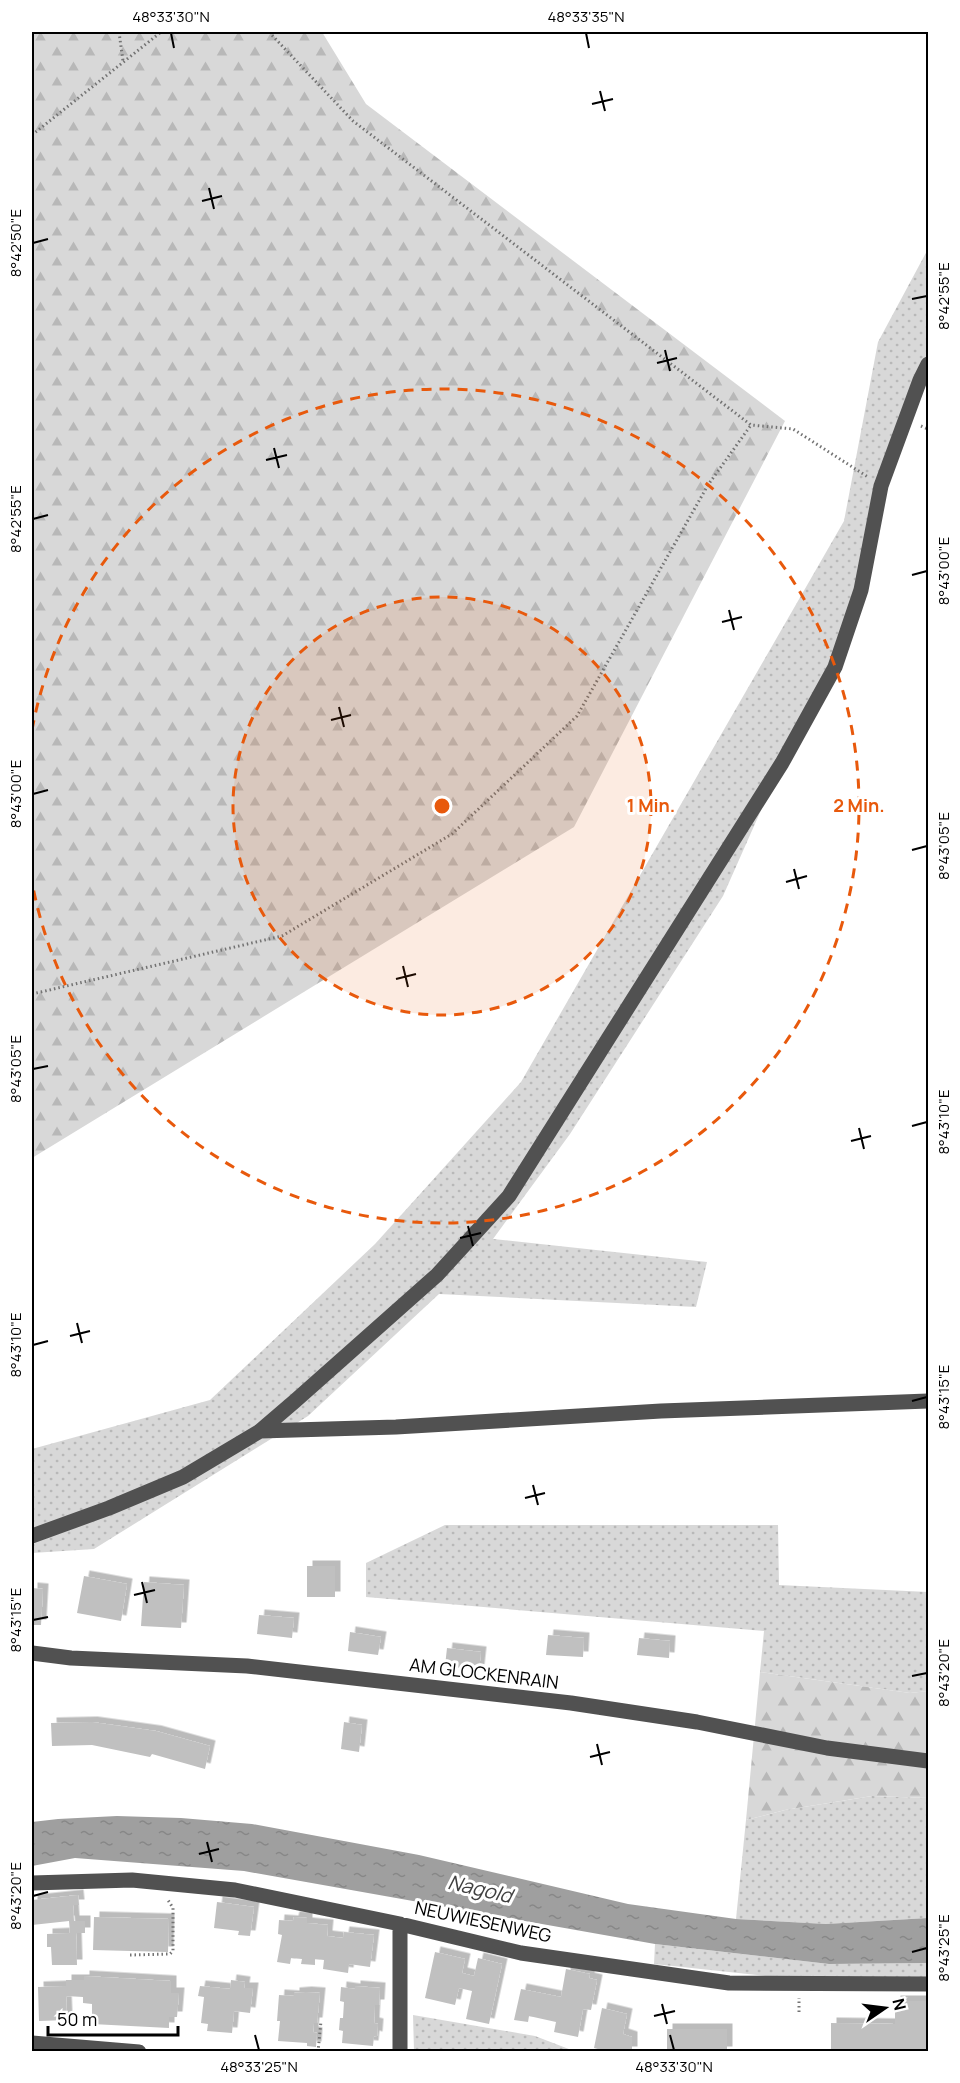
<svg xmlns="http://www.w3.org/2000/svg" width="960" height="2083" font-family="Manrope,sans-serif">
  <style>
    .grass { fill: url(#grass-dots) }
    .forest { fill: url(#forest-firs) }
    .water { fill: url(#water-ripples) }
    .building { fill: #c0c0c0; filter: url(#shadow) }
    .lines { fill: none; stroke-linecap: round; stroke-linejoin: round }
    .path { stroke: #737373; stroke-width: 3; stroke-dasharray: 1.5 3; stroke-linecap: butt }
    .minor { stroke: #515151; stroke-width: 15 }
    .ticks { fill: none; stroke: #000; stroke-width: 2 }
    .ring { fill: none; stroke: #e8590c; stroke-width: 3; stroke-dasharray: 10 8 }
    .labels { text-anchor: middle; stroke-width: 6; stroke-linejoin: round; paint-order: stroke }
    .street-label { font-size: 18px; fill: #000; stroke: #fff }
    .water-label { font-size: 20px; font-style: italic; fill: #404040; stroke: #fff }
    .centre { fill: #e8590c; stroke: #fff; stroke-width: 3 }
    .ring-label { font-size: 18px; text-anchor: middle; font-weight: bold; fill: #e8590c; stroke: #fff; stroke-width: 6; stroke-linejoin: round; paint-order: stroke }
    .neatline { fill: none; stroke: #000; stroke-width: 2 }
    .ticks-label { font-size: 15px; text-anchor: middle; fill: #000 }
  </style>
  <defs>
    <pattern id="grass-dots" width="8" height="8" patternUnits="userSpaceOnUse" patternTransform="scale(1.5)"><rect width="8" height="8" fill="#d8d8d8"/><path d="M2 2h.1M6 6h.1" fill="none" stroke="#b8b8b8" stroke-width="1.8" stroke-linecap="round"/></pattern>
    <pattern id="forest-firs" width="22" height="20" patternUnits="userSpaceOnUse" patternTransform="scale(1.5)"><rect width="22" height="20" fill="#d8d8d8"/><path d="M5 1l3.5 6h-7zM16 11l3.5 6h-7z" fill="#b8b8b8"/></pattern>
    <pattern id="water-ripples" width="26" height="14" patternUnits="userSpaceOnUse" patternTransform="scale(1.5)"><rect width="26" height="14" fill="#9f9f9f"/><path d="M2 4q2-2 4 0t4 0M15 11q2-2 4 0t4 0" fill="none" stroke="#878787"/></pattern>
    <filter id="shadow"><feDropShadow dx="5.5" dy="-5.5" stdDeviation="0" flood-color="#0004"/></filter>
  </defs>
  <rect width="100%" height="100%" fill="#fff"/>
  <path class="grass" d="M 928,249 L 928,364 L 881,486 L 835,667 L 782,763 L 723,896 L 570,1134 L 493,1239 L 707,1262 L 696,1307 L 439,1294 L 308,1416 L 94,1549 L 32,1553 L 32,1449 L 210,1400 L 375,1244 L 521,1082 L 844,521 L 878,342 Z
    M 445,1525 L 778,1525 L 779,1585 L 928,1592 L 928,1691 L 910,1693 L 760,1672 L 764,1631 L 366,1597 L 366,1563 Z
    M 872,1796 L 928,1798 L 928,1918 L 826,1924 L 736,1919 L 746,1820 L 785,1810 Z
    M 655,1944 L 829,1964 L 928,1963 L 928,1978 L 767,1976 L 654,1964 Z
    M 413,2015 L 535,2036 L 574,2051 L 414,2051 Z"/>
  <path class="forest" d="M 32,32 L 322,32 L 366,104 L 785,421 L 574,827 L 32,1158 Z
    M 760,1672 L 910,1693 L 928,1691 L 928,1798 L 872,1796 L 785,1810 L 746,1820 Z"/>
  <path class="water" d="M 117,1816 L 181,1818 L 252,1824 L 419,1855 L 628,1904 L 736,1919 L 826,1924 L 928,1918 L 928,1963 L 829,1964 L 655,1944 L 244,1871 L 75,1858 L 32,1866 L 32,1822 L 58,1819 Z"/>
  <path class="building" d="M 307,1566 L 335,1566 L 335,1597 L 307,1597 Z
    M 84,1576 L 127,1584 L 121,1621 L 77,1613 Z
    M 144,1582 L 184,1585 L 181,1628 L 141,1626 Z
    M 32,1588 L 43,1589 L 41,1625 L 32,1625 Z
    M 259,1615 L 294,1618 L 292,1638 L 257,1634 Z
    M 350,1632 L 381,1637 L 378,1655 L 348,1651 Z
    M 548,1635 L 584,1638 L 583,1657 L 546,1655 Z
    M 639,1638 L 670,1641 L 669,1658 L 637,1655 Z
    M 447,1648 L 481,1652 L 479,1670 L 445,1666 Z
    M 92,1722 L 156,1731 L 210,1746 L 205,1769 L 152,1754 L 150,1757 L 92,1745 L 52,1746 L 51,1723 Z
    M 344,1722 L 362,1725 L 359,1752 L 341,1749 Z
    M 78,1895 L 79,1905 L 73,1905 L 74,1921 L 85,1921 L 85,1933 L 76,1933 L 77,1965 L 52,1965 L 51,1947 L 47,1947 L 47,1934 L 70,1933 L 69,1921 L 32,1925 L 32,1900 Z
    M 217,1902 L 254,1907 L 250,1936 L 238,1935 L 239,1931 L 214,1928 Z
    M 94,1917 L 169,1919 L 168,1952 L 93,1950 Z
    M 294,1917 L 307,1918 L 307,1923 L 328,1925 L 327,1936 L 343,1938 L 344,1932 L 374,1935 L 370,1967 L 349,1964 L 348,1973 L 323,1969 L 324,1960 L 315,1959 L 315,1965 L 301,1964 L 302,1959 L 291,1958 L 290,1964 L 277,1962 L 282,1935 L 278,1934 L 279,1920 L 293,1921 Z
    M 435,1952 L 465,1959 L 462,1973 L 474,1976 L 478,1958 L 502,1964 L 489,2024 L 466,2019 L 472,1991 L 459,1988 L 455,2005 L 425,1998 Z
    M 566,1969 L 590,1974 L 589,1978 L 597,1980 L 591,2010 L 583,2009 L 578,2037 L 554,2032 L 556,2022 L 529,2016 L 528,2022 L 514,2020 L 521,1989 L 561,1997 Z
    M 84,1976 L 171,1981 L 171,1993 L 179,1993 L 177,2017 L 169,2017 L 169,2028 L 92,2024 L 92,2004 L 83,2003 L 83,1997 L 66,1996 L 67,2020 L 39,2021 L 38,1987 L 66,1986 L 66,1980 L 84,1980 Z
    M 231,1980 L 245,1982 L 244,1988 L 253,1988 L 250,2013 L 234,2011 L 232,2033 L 207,2031 L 208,2024 L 201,2023 L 204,1997 L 198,1996 L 200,1986 L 230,1989 Z
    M 355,1986 L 380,1988 L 379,2005 L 375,2005 L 374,2023 L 378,2024 L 377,2037 L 374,2036 L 373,2046 L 342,2043 L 343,2031 L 339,2030 L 340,2018 L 343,2018 L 344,2002 L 340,2001 L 341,1987 L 355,1989 Z
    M 306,1992 L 320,1993 L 317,2023 L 314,2023 L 313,2032 L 317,2033 L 316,2047 L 307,2046 L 307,2043 L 278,2041 L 280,2021 L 277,2021 L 279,1995 L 294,1996 L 294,1993 Z
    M 895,2001 L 926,2001 L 926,2024 L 928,2024 L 928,2052 L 831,2052 L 831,2023 L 895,2024 Z
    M 602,2008 L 627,2014 L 623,2034 L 632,2037 L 632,2052 L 609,2052 L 594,2048 Z
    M 667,2029 L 727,2029 L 727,2052 L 667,2052 Z"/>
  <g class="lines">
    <path class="path" d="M 119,32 L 123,61
      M 269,32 L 353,121 L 751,425 L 793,429 L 868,477
      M 32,135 L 161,32
      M 921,426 L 928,429
      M 32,994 L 282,936 L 452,834 L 577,716 L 708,485 L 751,425
      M 130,1955 L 170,1954 L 173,1951 L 173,1908 L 168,1900
      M 799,2012 L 799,1998
      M 318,2052 L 321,2021"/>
    <path class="minor" d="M 260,1431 L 396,1427 L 661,1411 L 928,1401
      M 32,1536 L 109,1508 L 183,1477 L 260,1431 L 295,1401 L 437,1275 L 509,1196 L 782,763 L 835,667 L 861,590 L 881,486 L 920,380 L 928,364
      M 32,1653 L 71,1658 L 247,1666 L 571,1703 L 697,1722 L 827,1748 L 928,1761
      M 32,1883 L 132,1880 L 235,1890 L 400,1924 L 521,1953 L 729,1983 L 928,1984
      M 400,1924 L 400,2052
      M 32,2043 L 139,2052"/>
  </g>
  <path class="ticks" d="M 171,33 L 174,48M 586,33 L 589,48M 600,91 L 605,111M 592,104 L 613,99M 209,188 L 214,209M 202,201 L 222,196M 33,243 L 48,239M 912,299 L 927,296M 665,350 L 670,371M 657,363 L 677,358M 274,448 L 279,468M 266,460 L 287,455M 33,519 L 48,515M 912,575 L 927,571M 729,610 L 734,630M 722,622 L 742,617M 339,707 L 344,727M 331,720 L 351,715M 33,794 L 48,790M 912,850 L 927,846M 794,869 L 799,889M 786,882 L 807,876M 403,966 L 408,987M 396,979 L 416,974M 33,1069 L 48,1066M 912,1126 L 927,1122M 859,1128 L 864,1149M 851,1141 L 871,1136M 468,1226 L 473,1246M 460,1238 L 481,1233M 77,1323 L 82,1343M 70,1336 L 90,1331M 33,1345 L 48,1341M 912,1401 L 927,1397M 533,1485 L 538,1505M 525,1498 L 545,1493M 142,1582 L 147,1603M 134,1595 L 155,1590M 33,1620 L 48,1617M 912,1676 L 927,1673M 597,1744 L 602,1765M 590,1757 L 610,1752M 207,1842 L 212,1862M 199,1854 L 219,1849M 33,1896 L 48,1892M 912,1952 L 927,1948M 662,2004 L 667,2024M 654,2016 L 675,2011M 255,2035 L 259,2050M 670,2035 L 674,2050"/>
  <circle cx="442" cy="806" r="209" fill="#e8590c" fill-opacity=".12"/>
  <g class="ring">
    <circle cx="442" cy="806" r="209"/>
    <path d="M32 730A417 417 0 1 1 32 882"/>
  </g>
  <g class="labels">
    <g class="street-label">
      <text transform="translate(484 1674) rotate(7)" y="6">AM GLOCKENRAIN</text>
      <text transform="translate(483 1922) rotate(12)" y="6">NEUWIESENWEG</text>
    </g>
    <g class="water-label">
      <text transform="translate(480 1889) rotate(13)" y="7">Nagold</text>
    </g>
  </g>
  <circle cx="442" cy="806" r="9" class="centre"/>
  <g class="ring-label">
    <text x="651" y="812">1 Min.</text>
    <text x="859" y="812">2 Min.</text>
  </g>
  <rect width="960" height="2083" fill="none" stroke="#ffffff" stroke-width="66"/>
  <g transform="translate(885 2008) rotate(76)" stroke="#ffffff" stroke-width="4.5" paint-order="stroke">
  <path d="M0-4.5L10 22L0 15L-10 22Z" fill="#000000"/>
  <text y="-9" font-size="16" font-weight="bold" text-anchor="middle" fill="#000000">N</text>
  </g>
  <path d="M48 2026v9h130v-9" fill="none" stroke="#000000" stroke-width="3"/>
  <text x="57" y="2026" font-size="18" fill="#000000" stroke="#ffffff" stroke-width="4.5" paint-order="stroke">50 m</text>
  <rect x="33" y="33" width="894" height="2017" class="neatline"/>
  <g class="ticks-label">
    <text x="171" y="22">48°33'30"N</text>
    <text x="586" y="22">48°33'35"N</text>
    <text transform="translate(16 243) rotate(-90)" y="5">8°42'50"E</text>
    <text transform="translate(944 296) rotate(-90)" y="5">8°42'55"E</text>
    <text transform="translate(16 519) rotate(-90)" y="5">8°42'55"E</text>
    <text transform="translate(944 571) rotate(-90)" y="5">8°43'00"E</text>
    <text transform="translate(16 794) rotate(-90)" y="5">8°43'00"E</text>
    <text transform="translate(944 846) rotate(-90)" y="5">8°43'05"E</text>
    <text transform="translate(16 1069) rotate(-90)" y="5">8°43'05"E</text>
    <text transform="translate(944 1122) rotate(-90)" y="5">8°43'10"E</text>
    <text transform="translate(16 1345) rotate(-90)" y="5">8°43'10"E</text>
    <text transform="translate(944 1397) rotate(-90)" y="5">8°43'15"E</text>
    <text transform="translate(16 1620) rotate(-90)" y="5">8°43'15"E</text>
    <text transform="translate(944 1673) rotate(-90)" y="5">8°43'20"E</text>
    <text transform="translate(16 1896) rotate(-90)" y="5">8°43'20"E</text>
    <text transform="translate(944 1948) rotate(-90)" y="5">8°43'25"E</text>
    <text x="259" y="2072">48°33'25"N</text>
    <text x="674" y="2072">48°33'30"N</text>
  </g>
</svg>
